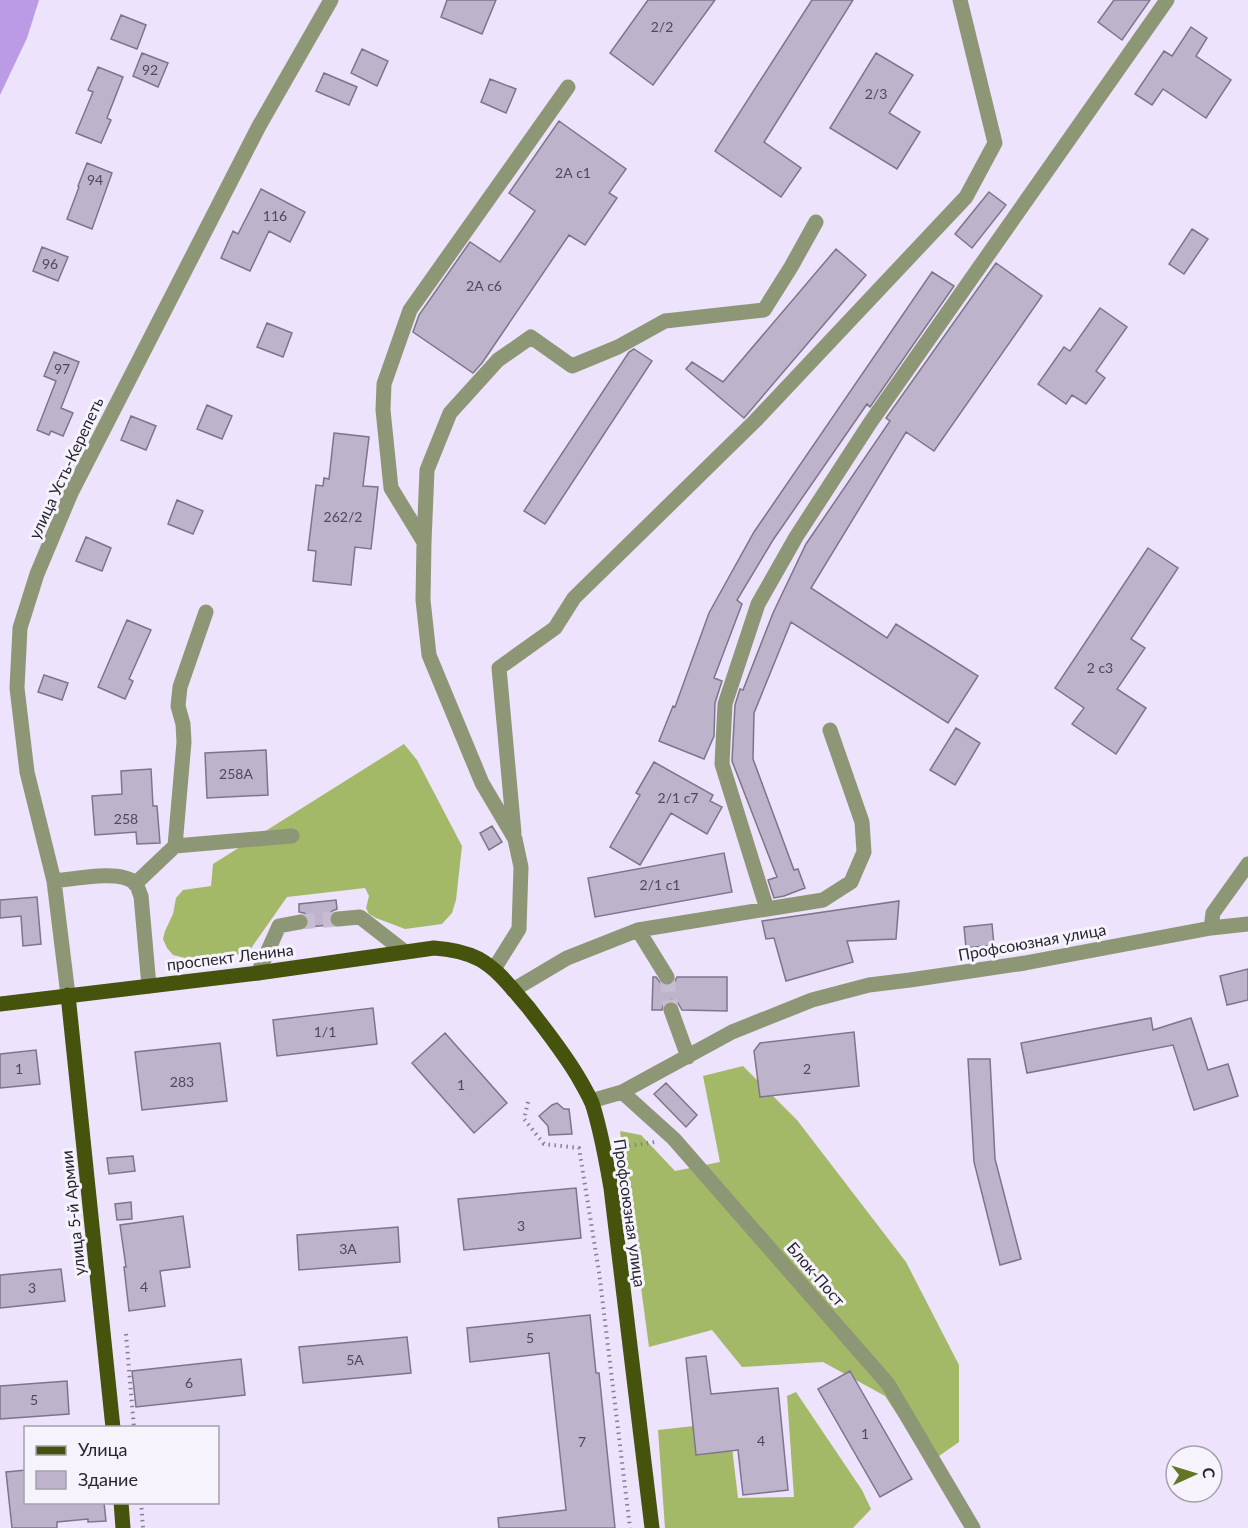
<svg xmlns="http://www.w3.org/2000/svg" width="1248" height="1528" font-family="Lato,sans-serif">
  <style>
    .forest { fill: #a4b968 }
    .water { fill: #bb9be5 }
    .building { fill: #bdb4cc; stroke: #7e748b; stroke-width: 1.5 }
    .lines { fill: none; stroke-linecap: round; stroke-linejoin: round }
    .minor-tunnel { stroke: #c6bdd3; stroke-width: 15; stroke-dasharray: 15 8; stroke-linecap: butt }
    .path { stroke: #867f90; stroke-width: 4; stroke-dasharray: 1.5 4.5; stroke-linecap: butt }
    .minor { stroke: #8d9775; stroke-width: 15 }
    .major { stroke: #45530c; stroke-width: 15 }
    .labels { text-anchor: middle; stroke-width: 6; stroke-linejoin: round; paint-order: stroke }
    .number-label { font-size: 14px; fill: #4f4a57 }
    .street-label { font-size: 16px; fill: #2a2630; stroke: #f7f3fd }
  </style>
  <rect width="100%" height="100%" fill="#ede3fc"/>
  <path class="forest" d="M 404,744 L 417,760 L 462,846 L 456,900 L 452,913 L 442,924 L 405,929 L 376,918 L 369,914 L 366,908 L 369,896 L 365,888 L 287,897 L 247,954 L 185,958 L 173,955 L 167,948 L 163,939 L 165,931 L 173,914 L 176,898 L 183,890 L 211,886 L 213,864 Z
    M 743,1066 L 797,1120 L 906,1262 L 959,1365 L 959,1442 L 929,1463 L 885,1396 L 823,1362 L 742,1367 L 712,1330 L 649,1347 L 620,1131 L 641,1135 L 675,1171 L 720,1162 L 703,1076 Z
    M 796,1392 L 862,1490 L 871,1509 L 853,1528 L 665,1528 L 658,1430 L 729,1422 L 738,1498 L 794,1497 L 787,1396 Z"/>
  <path class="water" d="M 0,0 L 39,0 L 27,38 L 0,95 Z"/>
  <path class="building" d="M 447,0 L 496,0 L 482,34 L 441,17 Z
    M 648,0 L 715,0 L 653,85 L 610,53 Z
    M 812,0 L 853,0 L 764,142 L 801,168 L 781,197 L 715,151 Z
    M 1114,0 L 1150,0 L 1122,40 L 1098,22 Z
    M 121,15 L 146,25 L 137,49 L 111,39 Z
    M 1191,27 L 1207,38 L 1196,56 L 1231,80 L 1206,118 L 1163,89 L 1152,105 L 1135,94 L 1164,51 L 1172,56 Z
    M 362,49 L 388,61 L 377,86 L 351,73 Z
    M 142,53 L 168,63 L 158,87 L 133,76 Z
    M 876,53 L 913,75 L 889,113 L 920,132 L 897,169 L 830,128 Z
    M 98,67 L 123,77 L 107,118 L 111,120 L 101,143 L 76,133 L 93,92 L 88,90 Z
    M 324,73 L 357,87 L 349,105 L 316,91 Z
    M 490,79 L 516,89 L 506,113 L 481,102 Z
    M 559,121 L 626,169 L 609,193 L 617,198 L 585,245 L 569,235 L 482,363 L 473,373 L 413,332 L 419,315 L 470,242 L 500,262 L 535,211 L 509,193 Z
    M 87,163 L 112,173 L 92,229 L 67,219 L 79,187 L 78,186 Z
    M 261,189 L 305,212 L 290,242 L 269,231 L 250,271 L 221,258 L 233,231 L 238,234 Z
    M 989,192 L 1006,205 L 972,248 L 955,234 Z
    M 1192,229 L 1208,239 L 1184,274 L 1169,264 Z
    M 42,247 L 68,257 L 58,281 L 33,271 Z
    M 836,249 L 866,275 L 744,418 L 686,369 L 692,362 L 723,382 Z
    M 996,263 L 1042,296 L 934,451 L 906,432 L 811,588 L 887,638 L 896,624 L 978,676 L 948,723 L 791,622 L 754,713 L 753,759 L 794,870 L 798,869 L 805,888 L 784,896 L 774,898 L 768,880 L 777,877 L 732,761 L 735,705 L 740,689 L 743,690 L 773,613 L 806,544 L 890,421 L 886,418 Z
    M 932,272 L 954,286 L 870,407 L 867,404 L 773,540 L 737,600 L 742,604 L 714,678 L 722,681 L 715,703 L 714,736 L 704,759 L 659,741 L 673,706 L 675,707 L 709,613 L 754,532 Z
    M 1100,308 L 1127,327 L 1096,371 L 1105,378 L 1086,404 L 1072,395 L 1066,404 L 1038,384 L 1064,347 L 1070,351 Z
    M 267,323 L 292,333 L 283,357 L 257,347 Z
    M 634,349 L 652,361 L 545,524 L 524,511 L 629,352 Z
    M 54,352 L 79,362 L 61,408 L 73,413 L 63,436 L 51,431 L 49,435 L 37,430 L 56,381 L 44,376 Z
    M 207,405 L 232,416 L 222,439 L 197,429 Z
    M 131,416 L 156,426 L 146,450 L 121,440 Z
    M 334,433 L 369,437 L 363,486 L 378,487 L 371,549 L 355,547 L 351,585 L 313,581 L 316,551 L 308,550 L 316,485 L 323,486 L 324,478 L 329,479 Z
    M 177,500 L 203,511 L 193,534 L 168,524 Z
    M 86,537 L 111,548 L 102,571 L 76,561 Z
    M 1148,548 L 1178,568 L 1131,639 L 1145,648 L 1117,689 L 1146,708 L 1116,754 L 1072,724 L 1084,708 L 1055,688 Z
    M 127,620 L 151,630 L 129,679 L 133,681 L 125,699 L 98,687 Z
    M 44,675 L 68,683 L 62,700 L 38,692 Z
    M 956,728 L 980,743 L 955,785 L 930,770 Z
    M 266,750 L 268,795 L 207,798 L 205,753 Z
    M 654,762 L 713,795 L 710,801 L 722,807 L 707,834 L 671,813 L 640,865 L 610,847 L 640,795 L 636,793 Z
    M 151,769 L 153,806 L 157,806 L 160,843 L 137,844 L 136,832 L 95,835 L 92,796 L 122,794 L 121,771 Z
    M 492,826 L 502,842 L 489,850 L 480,833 Z
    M 724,853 L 732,892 L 595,917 L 588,878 Z
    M 37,897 L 41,944 L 23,946 L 21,916 L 0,918 L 0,900 Z
    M 336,900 L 337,909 L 332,911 L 329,915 L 328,920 L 330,925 L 308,927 L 310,921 L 308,916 L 304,913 L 299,912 L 299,904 Z
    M 899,901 L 896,939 L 847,941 L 853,962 L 786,981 L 774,938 L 766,939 L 762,921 Z
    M 992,924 L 994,945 L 966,948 L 964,927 Z
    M 1248,969 L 1248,1000 L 1227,1005 L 1220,976 Z
    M 653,977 L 656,977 L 662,985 L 667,987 L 673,985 L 677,977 L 727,977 L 727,1011 L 682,1010 L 678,1003 L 672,1000 L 664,1003 L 662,1010 L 652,1010 Z
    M 373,1008 L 377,1044 L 277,1056 L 273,1020 Z
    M 1151,1018 L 1153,1030 L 1191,1018 L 1208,1070 L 1228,1064 L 1238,1096 L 1194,1110 L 1173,1045 L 1027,1073 L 1021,1043 Z
    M 854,1032 L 859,1086 L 760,1097 L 754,1051 L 760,1043 Z
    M 445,1033 L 507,1103 L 474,1133 L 412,1063 Z
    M 220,1043 L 227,1101 L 142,1110 L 135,1052 Z
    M 36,1050 L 40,1084 L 0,1088 L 0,1054 Z
    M 968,1059 L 990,1059 L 995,1159 L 1021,1259 L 1000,1265 L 974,1162 Z
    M 666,1083 L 697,1115 L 686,1127 L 654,1094 Z
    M 557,1103 L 564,1109 L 569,1109 L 572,1134 L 549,1135 L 548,1126 L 539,1116 L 552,1105 Z
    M 133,1156 L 135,1171 L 109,1174 L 107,1158 Z
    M 576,1188 L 581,1238 L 464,1250 L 458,1199 Z
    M 131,1202 L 132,1219 L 117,1220 L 115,1204 Z
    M 183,1216 L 190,1267 L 160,1271 L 165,1306 L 129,1311 L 124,1267 L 126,1267 L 120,1225 Z
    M 398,1227 L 400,1262 L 299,1270 L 297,1235 Z
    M 61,1269 L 65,1301 L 0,1308 L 0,1275 Z
    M 590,1315 L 596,1373 L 599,1373 L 615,1528 L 499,1528 L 498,1518 L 566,1510 L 549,1353 L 470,1362 L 467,1328 Z
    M 407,1337 L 411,1373 L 303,1383 L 299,1347 Z
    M 706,1356 L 711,1394 L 778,1388 L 788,1490 L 743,1495 L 738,1450 L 696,1455 L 686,1358 Z
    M 241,1359 L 245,1395 L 136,1407 L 132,1371 Z
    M 850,1371 L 912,1479 L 880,1497 L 818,1389 Z
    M 67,1381 L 69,1414 L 0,1419 L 0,1386 Z
    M 26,1470 L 26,1503 L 104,1503 L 106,1521 L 88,1522 L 88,1519 L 57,1522 L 57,1528 L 12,1528 L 6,1472 Z"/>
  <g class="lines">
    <path class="minor-tunnel" d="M 300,922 L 338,919
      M 667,977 L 671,1010"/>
    <path class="path" d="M 528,1102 L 524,1119 L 544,1144 L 579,1148 L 599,1272 L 630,1528
      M 623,1147 L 655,1142
      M 126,1334 L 134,1428
      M 141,1502 L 143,1528"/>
    <path class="minor" d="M 424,542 L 391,488 L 383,410 L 384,384 L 410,310 L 568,87
      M 514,833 L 499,668 L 555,628 L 574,598 L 756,420 L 966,197 L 995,143 L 960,0
      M 175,846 L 184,742 L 183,724 L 178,706 L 180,687 L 206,612
      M 54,881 C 74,879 121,869 135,883 C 138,886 139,892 141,896 L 149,986
      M 135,884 L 175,846 L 292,836
      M 767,909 L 823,900 L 851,882 L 864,852 L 862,822 L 830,730
      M 338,919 L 360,917 L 405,952
      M 1211,928 L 1213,913 L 1248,864
      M 638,930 L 667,977
      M 494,969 L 519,929 L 521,867 L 515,839 L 482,783 L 429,655 L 423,600 L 424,542 L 427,470 L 450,413 L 498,360 L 531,337 L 572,366 L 618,347 L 665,321 L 764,310 L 791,267 L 816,222
      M 258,973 L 279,926 L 300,922
      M 513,990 L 567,958 L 638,930 L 767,909 L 722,764 L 725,704 L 758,604 L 796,537 L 870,423 L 1167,0
      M 68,995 L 54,881 L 27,772 L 17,688 L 20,628 L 37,574 L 71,493 L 259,126 L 331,0
      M 671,1010 L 688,1057
      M 622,1092 L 732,1032 L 812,1000 L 869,985 L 910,980 L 1025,963 L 1211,928 L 1248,924
      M 591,1101 L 622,1092 L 674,1139 L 888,1384 L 973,1528"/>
    <path class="major" d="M 68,995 L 113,1428
      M 0,1004 L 258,973 L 434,948 C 450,949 465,952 479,959 C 499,970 513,990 528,1007 C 547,1032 566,1055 581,1082 C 585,1089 589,1096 592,1103 C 601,1130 606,1160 611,1188 L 652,1528
      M 121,1502 L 123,1528"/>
  </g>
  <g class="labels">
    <g class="number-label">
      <text x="662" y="32">2/2</text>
      <text x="150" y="75">92</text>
      <text x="876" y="99">2/3</text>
      <text x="573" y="178">2А с1</text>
      <text x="95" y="185">94</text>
      <text x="275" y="221">116</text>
      <text x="50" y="269">96</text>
      <text x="484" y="291">2А с6</text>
      <text x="62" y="374">97</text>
      <text x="343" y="522">262/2</text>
      <text x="1100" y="673">2 с3</text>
      <text x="236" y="779">258А</text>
      <text x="678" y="803">2/1 с7</text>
      <text x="126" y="824">258</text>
      <text x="660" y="890">2/1 с1</text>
      <text x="325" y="1037">1/1</text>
      <text x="19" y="1074">1</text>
      <text x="807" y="1074">2</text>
      <text x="182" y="1087">283</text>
      <text x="461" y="1090">1</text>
      <text x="521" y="1231">3</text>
      <text x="348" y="1254">3А</text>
      <text x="144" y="1292">4</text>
      <text x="32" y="1293">3</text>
      <text x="530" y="1343">5</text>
      <text x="355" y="1365">5А</text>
      <text x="189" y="1388">6</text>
      <text x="34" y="1405">5</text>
      <text x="865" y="1439">1</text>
      <text x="761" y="1446">4</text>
      <text x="582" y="1447">7</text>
    </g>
    <g class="street-label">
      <text transform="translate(66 468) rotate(-65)" y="6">улица Усть-Керепеть</text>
      <text transform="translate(1032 942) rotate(-10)" y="6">Профсоюзная улица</text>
      <text transform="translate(230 957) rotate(-7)" y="6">проспект Ленина</text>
      <text transform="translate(73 1213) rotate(-96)" y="6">улица 5-й Армии</text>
      <text transform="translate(630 1213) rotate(82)" y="6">Профсоюзная улица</text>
      <text transform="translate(816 1274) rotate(49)" y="6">Блок-Пост</text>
    </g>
  </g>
  <rect x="24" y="1426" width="195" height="78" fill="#f7f3fd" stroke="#a5a1ab" stroke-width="1.5"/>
  <rect x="36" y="1446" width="30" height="9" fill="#45530c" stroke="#a5a1ab" stroke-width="1.5"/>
  <text x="78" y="1456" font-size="18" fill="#2a2630">Улица</text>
  <rect x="36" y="1471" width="30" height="18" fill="#bdb4cc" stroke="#a5a1ab" stroke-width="1.5"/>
  <text x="78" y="1486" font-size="18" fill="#2a2630">Здание</text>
  <g transform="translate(1194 1474) rotate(86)"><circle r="28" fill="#f7f3fd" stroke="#a5a1ab" stroke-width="1.5"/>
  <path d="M0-4.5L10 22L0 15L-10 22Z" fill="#647625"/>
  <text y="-9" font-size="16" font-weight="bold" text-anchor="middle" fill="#2a2630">С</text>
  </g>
</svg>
